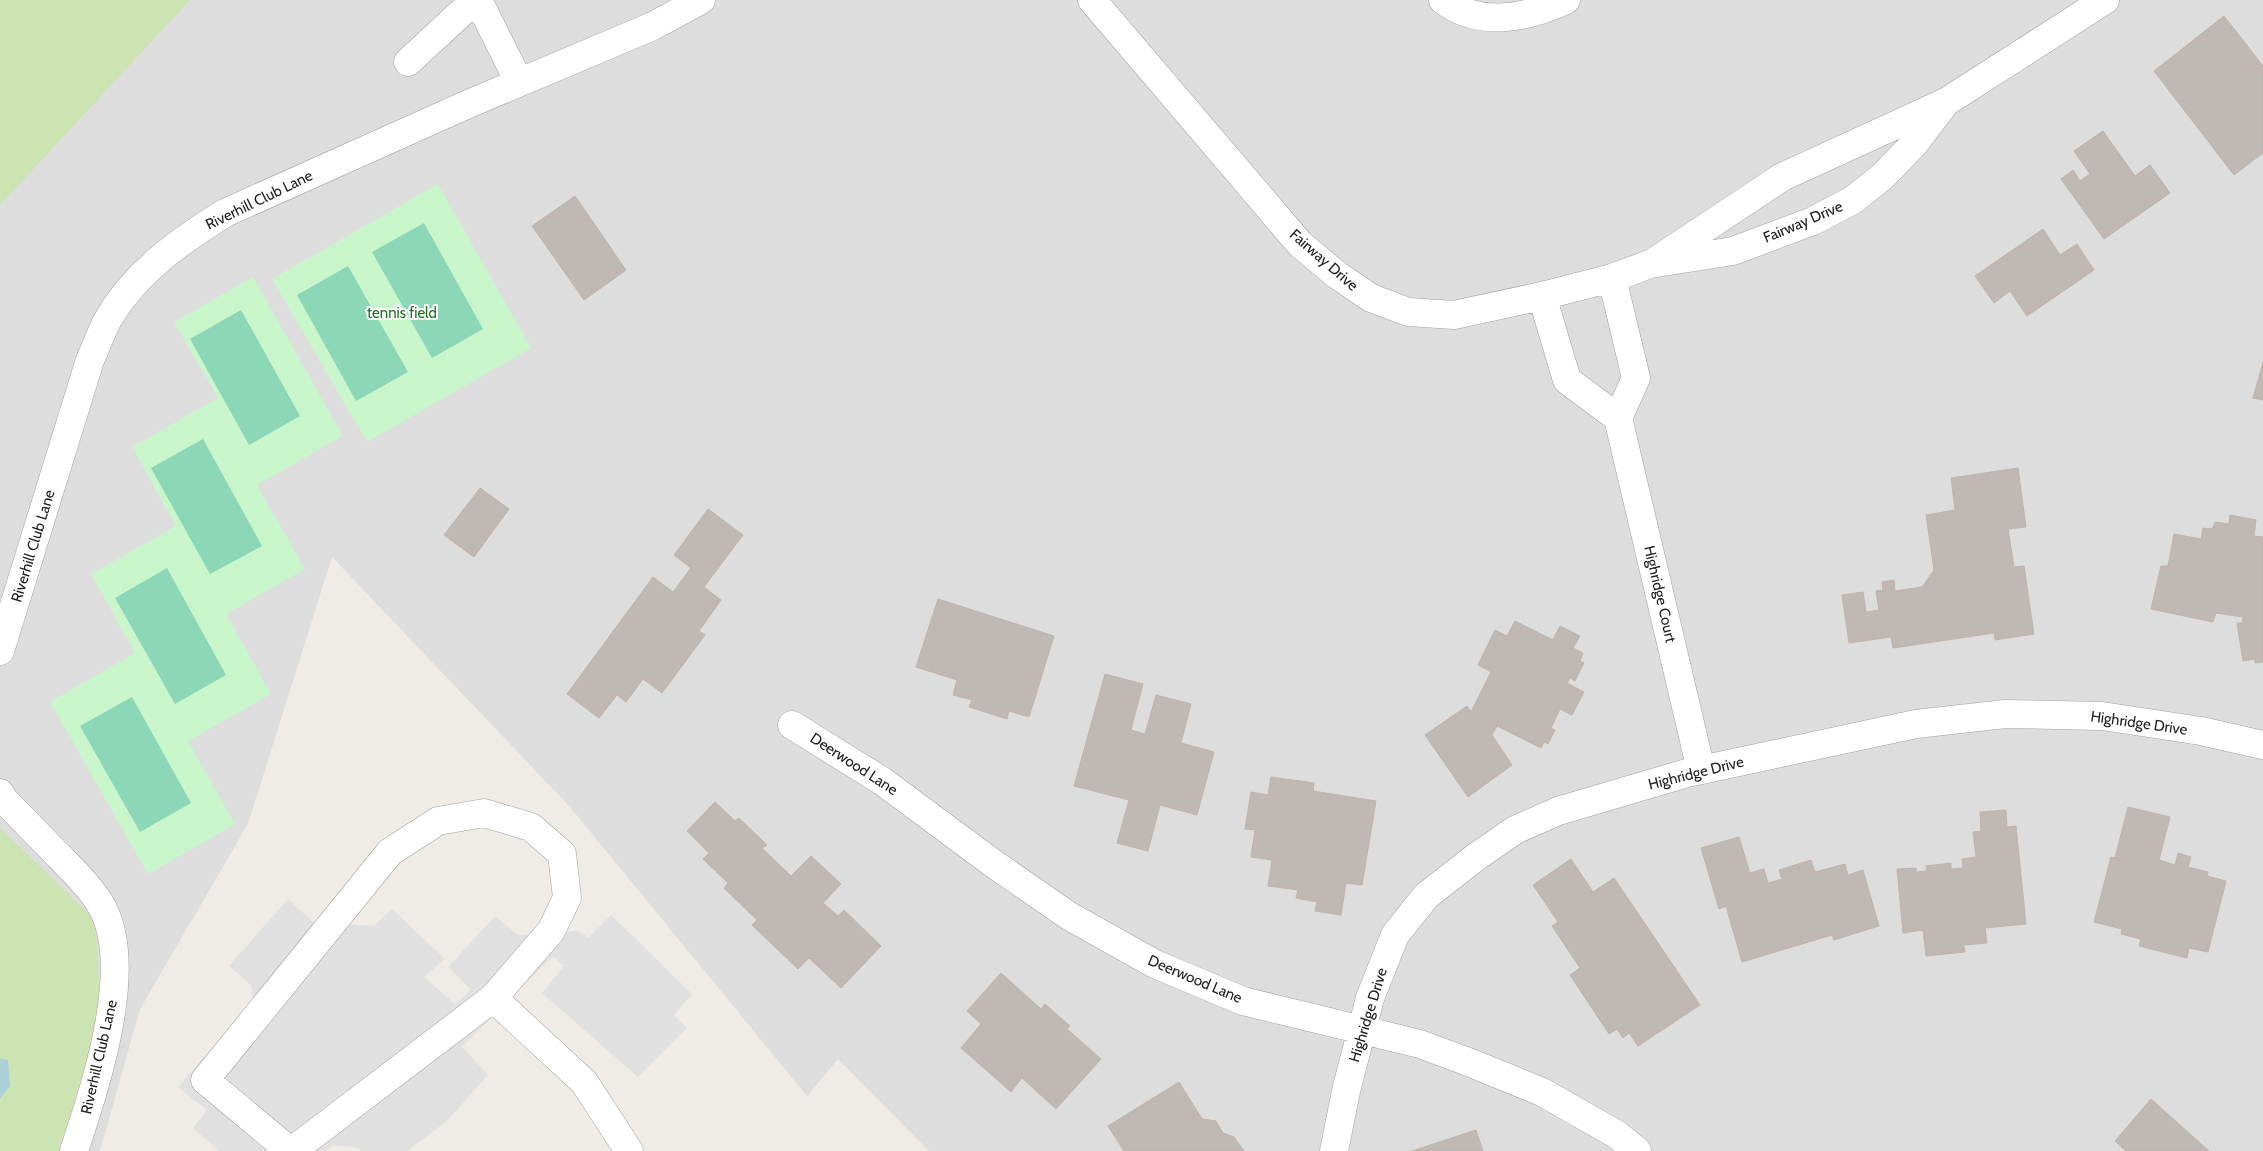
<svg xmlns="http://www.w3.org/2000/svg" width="2263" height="1151" font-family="Cabin,sans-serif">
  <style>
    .residential { fill: #dedddd }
    .grass { fill: #cce4b2 }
    .park { fill: #c8f5ca }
    .pitch { fill: #8cd7b7 }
    .parking { fill: #e0e0e0 }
    .water { fill: #abd0d9 }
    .building { fill: #bfb8b4; stroke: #c0b3aa }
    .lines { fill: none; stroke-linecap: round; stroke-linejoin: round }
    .minor-casing { stroke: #a1a1a1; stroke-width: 29 }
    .minor { stroke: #fff; stroke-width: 28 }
    .labels { text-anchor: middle; stroke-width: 4; stroke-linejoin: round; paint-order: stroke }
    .street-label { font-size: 15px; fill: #202020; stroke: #fff }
    .park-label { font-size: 15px; fill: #16751b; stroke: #fff }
  </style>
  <rect width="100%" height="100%" fill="#efece7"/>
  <path class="residential" d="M 0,0 L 2263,0 L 2263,1151 L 929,1151 L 838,1059 L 807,1096 L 570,807 L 332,557 L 248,824 L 140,1009 L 100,1151 L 0,1151 Z"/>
  <path class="grass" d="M 0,0 L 190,0 L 0,205 Z
    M 0,828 L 95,920 L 101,1012 L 60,1151 L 0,1151 Z"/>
  <path class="park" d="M 438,184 L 531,348 L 367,442 L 272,279 Z
    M 253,277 L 343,436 L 257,485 L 305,569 L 226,614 L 271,694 L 188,741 L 235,824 L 148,874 L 50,702 L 135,653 L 91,574 L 176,526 L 132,447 L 218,398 L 174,322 Z"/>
  <path class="pitch" d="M 424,223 L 483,329 L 432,358 L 372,252 Z
    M 348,266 L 408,372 L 356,401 L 297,295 Z
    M 241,310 L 300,416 L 249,445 L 190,339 Z
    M 203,439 L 262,546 L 210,574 L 151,468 Z
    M 167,568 L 226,675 L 175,704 L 115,598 Z
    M 132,697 L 191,803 L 140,832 L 80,726 Z"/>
  <path class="parking" d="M 288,899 L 313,922 L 374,926 L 392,909 L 445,959 L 424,977 L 455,1004 L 471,990 L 448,967 L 495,916 L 518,935 L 579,931 L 588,938 L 611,915 L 692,994 L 674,1015 L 687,1028 L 638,1077 L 542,993 L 564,966 L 553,956 L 462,1047 L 488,1075 L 447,1121 L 407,1151 L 361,1151 L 358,1148 L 333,1145 L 325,1151 L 219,1151 L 193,1128 L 207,1110 L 178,1087 L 252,1003 L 252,986 L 229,966 Z"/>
  <path class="water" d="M 0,1058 L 8,1060 L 10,1086 L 0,1099 Z"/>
  <path class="building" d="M 2224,16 L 2263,66 L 2263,153 L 2234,175 L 2154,71 Z
    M 2103,131 L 2135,176 L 2150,165 L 2170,193 L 2104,239 L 2061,179 L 2073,170 L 2080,181 L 2090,174 L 2074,151 Z
    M 575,196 L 626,270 L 584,300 L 532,226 Z
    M 2043,229 L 2060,255 L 2077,244 L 2094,270 L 2027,316 L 2010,291 L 1994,303 L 1975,276 Z
    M 2263,362 L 2263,400 L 2253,398 Z
    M 2018,468 L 2026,527 L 2008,529 L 2014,567 L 2024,566 L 2034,634 L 1995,640 L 1994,633 L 1893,648 L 1891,637 L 1849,643 L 1842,595 L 1863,592 L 1866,612 L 1879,610 L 1876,591 L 1883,590 L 1882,582 L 1894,580 L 1895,591 L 1922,587 L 1934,570 L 1926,515 L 1955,510 L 1951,478 Z
    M 480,488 L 509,509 L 474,557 L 444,535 Z
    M 708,509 L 743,535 L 704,587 L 721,600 L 699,631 L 705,635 L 662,693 L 643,679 L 626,702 L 617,695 L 599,718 L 567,694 L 653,577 L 673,592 L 691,568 L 674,555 Z
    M 2230,515 L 2256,520 L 2254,536 L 2263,537 L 2263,662 L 2255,663 L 2255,659 L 2243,661 L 2237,623 L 2242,623 L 2243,617 L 2216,613 L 2213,622 L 2151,609 L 2161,566 L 2168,566 L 2174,534 L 2201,539 L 2203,528 L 2212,529 L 2215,522 L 2229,524 Z
    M 938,599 L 1054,636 L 1029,717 L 1009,711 L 1007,719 L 969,707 L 972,700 L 953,695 L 957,680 L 916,667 Z
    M 1515,621 L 1553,640 L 1560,626 L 1580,636 L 1573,648 L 1583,653 L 1580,661 L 1584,663 L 1575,681 L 1570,678 L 1567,683 L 1584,692 L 1572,715 L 1560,709 L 1551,728 L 1555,730 L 1548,744 L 1544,742 L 1541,748 L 1497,726 L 1492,735 L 1512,765 L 1468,797 L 1425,735 L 1467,706 L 1471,712 L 1491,672 L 1478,665 L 1495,630 L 1507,636 Z
    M 1105,674 L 1143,684 L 1131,730 L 1145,734 L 1156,695 L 1191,704 L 1181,743 L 1214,752 L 1197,815 L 1160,805 L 1148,851 L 1117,843 L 1129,800 L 1074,786 Z
    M 1271,777 L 1314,783 L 1313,791 L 1376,801 L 1362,885 L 1346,883 L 1341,915 L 1315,911 L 1317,902 L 1296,898 L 1298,890 L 1268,886 L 1272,860 L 1251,857 L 1255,830 L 1245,829 L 1251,792 L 1268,795 Z
    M 715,802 L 735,821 L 739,818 L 767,845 L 762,848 L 791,876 L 811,856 L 841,884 L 823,903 L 838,916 L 844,910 L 881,946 L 841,988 L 809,958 L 798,969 L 752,925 L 757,920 L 724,888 L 728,883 L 703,859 L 709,853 L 687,831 Z
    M 2128,807 L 2170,817 L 2159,860 L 2175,865 L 2178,853 L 2191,857 L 2188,867 L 2208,872 L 2207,876 L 2226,881 L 2208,952 L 2189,948 L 2187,958 L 2139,946 L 2141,939 L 2121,934 L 2122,929 L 2094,922 L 2111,857 L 2115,858 Z
    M 2006,810 L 2007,827 L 2016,826 L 2026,924 L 1985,928 L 1987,943 L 1964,945 L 1965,952 L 1926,956 L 1923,930 L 1903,933 L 1897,869 L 1916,868 L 1916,872 L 1927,871 L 1926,866 L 1951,863 L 1951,869 L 1963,868 L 1962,859 L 1976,857 L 1973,832 L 1981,831 L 1980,812 Z
    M 1739,837 L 1750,873 L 1764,869 L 1768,883 L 1782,879 L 1779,870 L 1811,860 L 1815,872 L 1845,864 L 1848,875 L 1863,870 L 1879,926 L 1834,940 L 1832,935 L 1742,962 L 1726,906 L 1719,909 L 1701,848 Z
    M 1571,859 L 1593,892 L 1614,878 L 1700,1005 L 1638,1046 L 1629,1033 L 1623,1038 L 1617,1029 L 1609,1034 L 1570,975 L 1580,968 L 1552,926 L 1558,922 L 1533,885 Z
    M 1001,973 L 1041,1009 L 1045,1004 L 1070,1026 L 1067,1029 L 1101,1059 L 1056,1109 L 1022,1078 L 1011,1092 L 961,1048 L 981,1024 L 967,1011 Z
    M 1179,1082 L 1202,1119 L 1216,1121 L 1223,1133 L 1234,1137 L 1244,1151 L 1124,1151 L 1108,1126 Z
    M 2151,1099 L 2209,1151 L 2126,1151 L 2115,1141 Z
    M 1476,1130 L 1483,1151 L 1412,1151 Z"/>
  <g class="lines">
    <g class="minor-casing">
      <path id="minor" d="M 478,0 L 519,82
        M 1092,0 L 1300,244 L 1337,275 L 1371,298 L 1408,312 L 1454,315 L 1542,296 L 1612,278 L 1650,264 L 1733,251 L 1813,221 L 1853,200 L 1883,176 L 1914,144 L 1946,102
        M 1443,0 C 1480,28 1527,18 1566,0
        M 408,62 L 475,0
        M 1657,260 L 1782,177 L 1946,102 L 2105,0
        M 1612,278 L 1636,378 L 1618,418 L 1701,770
        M 1542,296 L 1567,380 L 1618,418
        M 0,651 L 90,360 C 96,347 101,333 107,321 C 134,273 180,241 225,213 L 466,105 L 653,26 L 701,0
        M 792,725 L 882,781 L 994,864 L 1069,916 L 1155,964 L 1243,1001 L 1420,1044 L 1471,1063 L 1542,1092 L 1616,1134 L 1637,1151
        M 0,793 L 3,799 C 22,818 40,837 59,856 C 73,871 88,884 99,902 C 138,962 95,1087 74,1151
        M 290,1151 L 205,1080 L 390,852 L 438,821 L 484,813 L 531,827 L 562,854 L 567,898 L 551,931 L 493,998 L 584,1082 L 629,1151
        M 292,1151 L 493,998
        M 1334,1151 L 1346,1091 L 1370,998 L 1395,935 L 1426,896 L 1476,857 L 1515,830 L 1558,811 L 1687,773 L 1916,724 L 2005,714 L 2102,716 L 2201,731 L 2263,745"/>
    </g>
    <use href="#minor" class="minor"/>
  </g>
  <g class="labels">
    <g class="street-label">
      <text transform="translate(259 200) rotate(-26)" y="5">Riverhill Club Lane</text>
      <text transform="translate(1803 222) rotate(-23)" y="5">Fairway Drive</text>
      <text transform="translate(1324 260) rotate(41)" y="5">Fairway Drive</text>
      <text transform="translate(33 546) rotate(-73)" y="5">Riverhill Club Lane</text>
      <text transform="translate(1660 594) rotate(77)" y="5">Highridge Court</text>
      <text transform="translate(2139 723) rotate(8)" y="5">Highridge Drive</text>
      <text transform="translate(854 764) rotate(33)" y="5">Deerwood Lane</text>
      <text transform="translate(1696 773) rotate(-14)" y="5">Highridge Drive</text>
      <text transform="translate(1195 979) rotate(23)" y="5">Deerwood Lane</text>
      <text transform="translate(1368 1015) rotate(-73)" y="5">Highridge Drive</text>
      <text transform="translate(99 1057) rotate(-77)" y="5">Riverhill Club Lane</text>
    </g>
    <g class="park-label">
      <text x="402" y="318">tennis field</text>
    </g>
  </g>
</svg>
